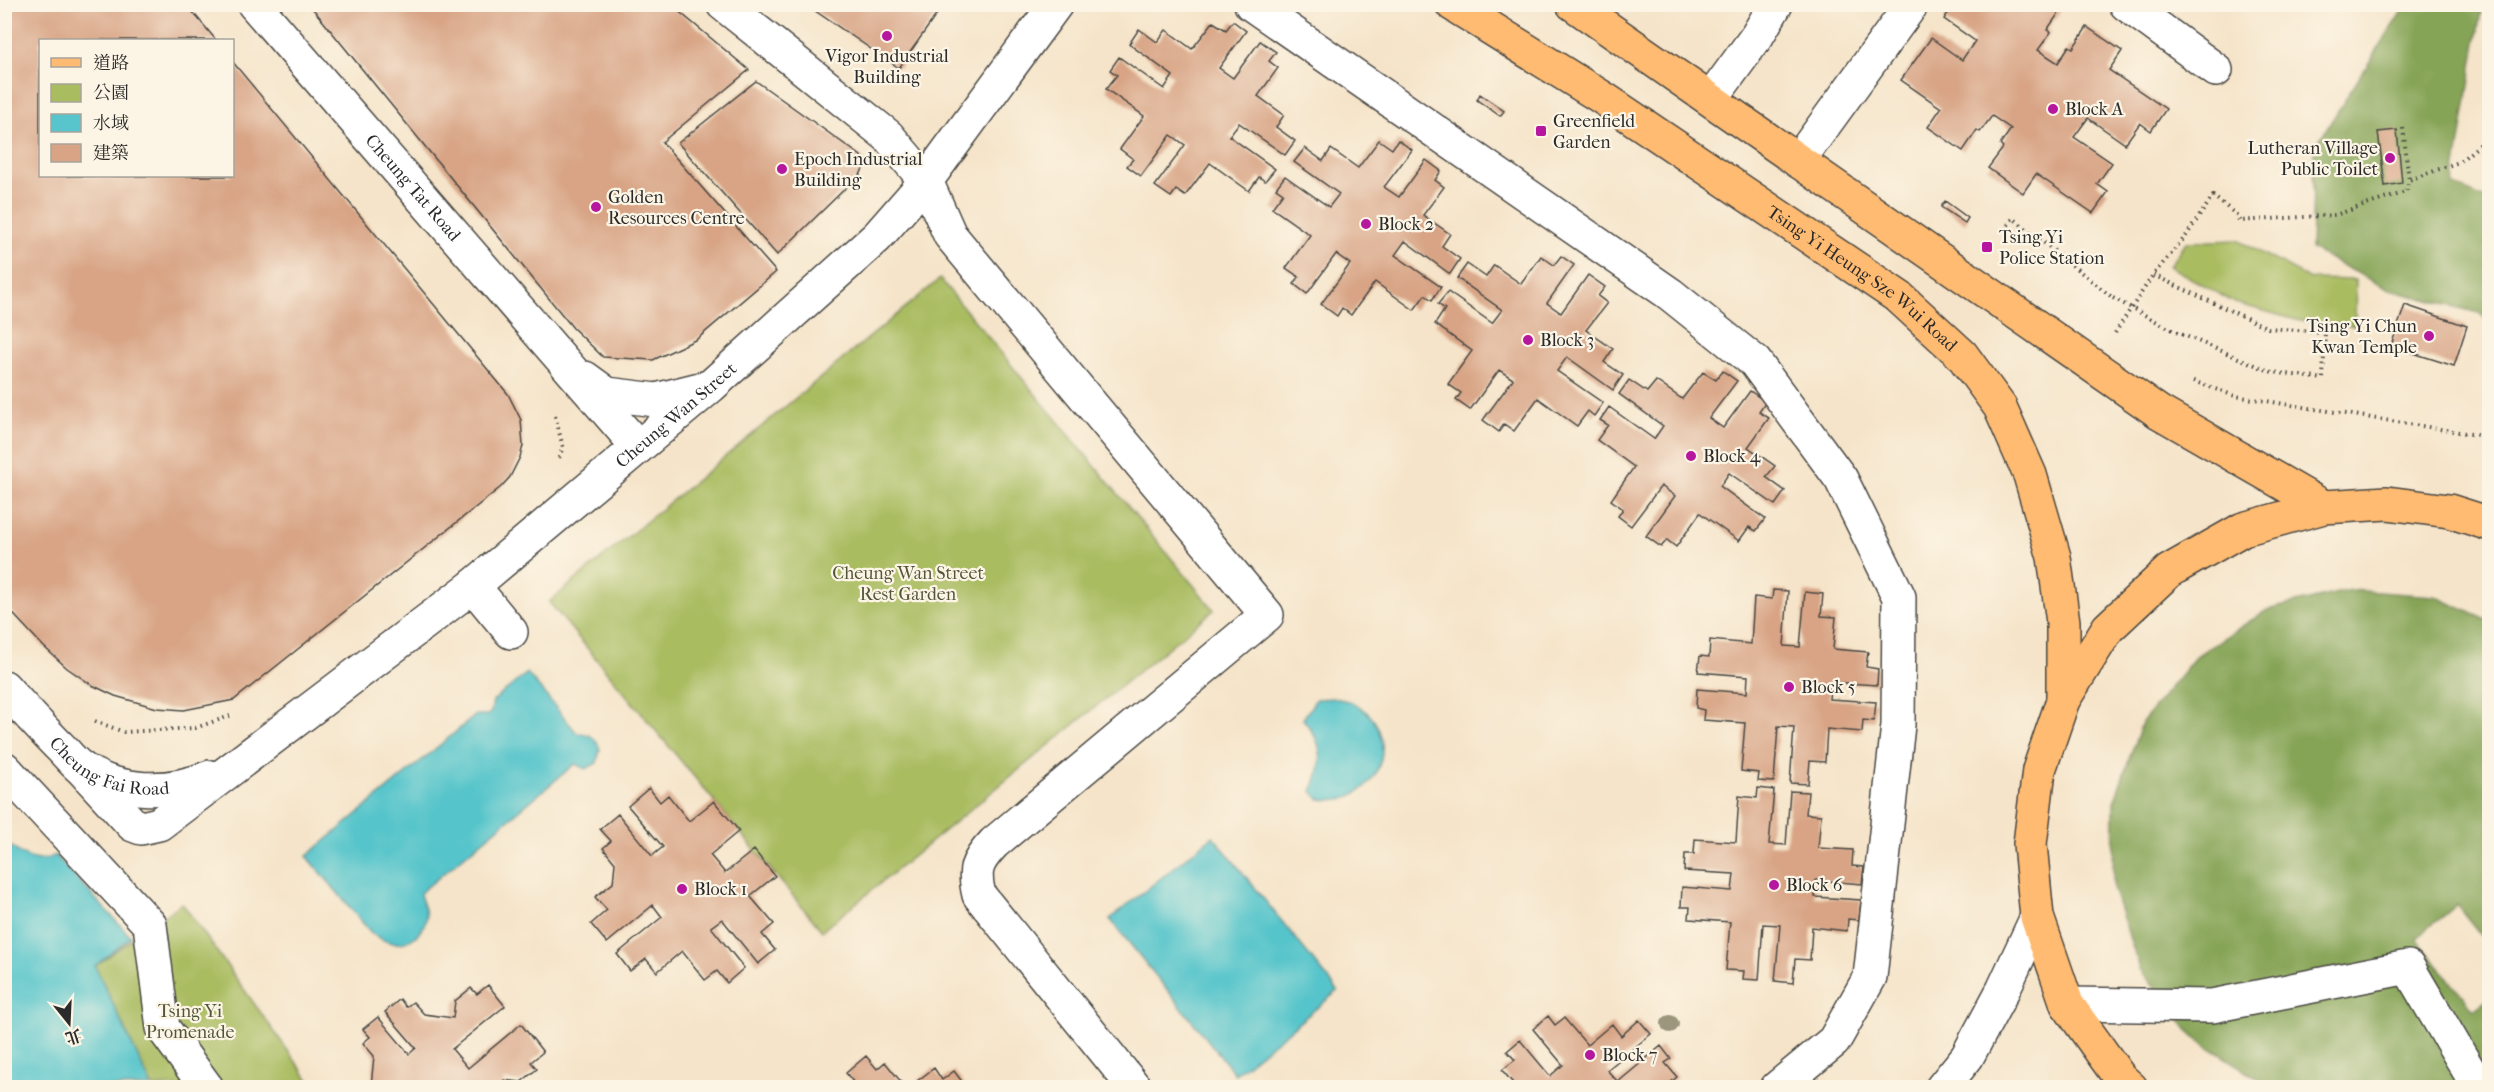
<svg xmlns="http://www.w3.org/2000/svg" width="2494" height="1092" font-family="'IM FELL French Canon','Noto Serif TC',serif">
  <style>
    .green { fill: #a9bc60; stroke: #6a7446; stroke-width: 1.5 }
    .forest { fill: #86a456; stroke: #586840; stroke-width: 1.5 }
    .water { fill: #57c5cb; stroke: #41787b; stroke-width: 1.5 }
    .building { fill: #d8a485 }
    .lines { fill: none; stroke-linecap: round; stroke-linejoin: round }
    .minor-casing { stroke: #494743; stroke-width: 36 }
    .major-casing { stroke: #494743; stroke-width: 36 }
    .path { stroke: #494743; stroke-width: 4; stroke-dasharray: 1.5 4.5; stroke-linecap: butt }
    .minor { stroke: #fff; stroke-width: 33 }
    .major { stroke: #ffbb71; stroke-width: 33 }
    .path-bridge { stroke: #494743; stroke-width: 4; stroke-dasharray: 1.5 4.5; stroke-linecap: butt }
    .tree { fill: #9b967b }
    .poi-dot { fill: #b5179e; stroke: #fcf5e5; stroke-width: 2 }
    .labels { text-anchor: middle; stroke-width: 4.5; stroke-linejoin: round; paint-order: stroke }
    .poi-label { font-size: 18px; fill: #2b2b2b; stroke: #fcf5e5; text-anchor: start }
    .street-label { font-size: 18px; fill: #2b2b2b; stroke: #fcf5e5 }
    .park-label { font-size: 18px; fill: #51563b; stroke: #fcf5e5 }
  </style>
  <rect width="100%" height="100%" fill="#fcf5e5"/>
  <filter id="ink" filterUnits="userSpaceOnUse"><feTurbulence type="fractalNoise" baseFrequency=".0167" numOctaves="2"/><feDisplacementMap in="SourceGraphic" scale="12" xChannelSelector="R" yChannelSelector="G"/><feConvolveMatrix kernelMatrix="1 2 1 2 8 2 1 2 1" color-interpolation-filters="sRGB"/></filter>
  <filter id="wash" filterUnits="userSpaceOnUse"><feTurbulence type="fractalNoise" baseFrequency=".008" numOctaves="4" result="noise"/><feDisplacementMap in="SourceGraphic" scale="24" xChannelSelector="R" yChannelSelector="G"/><feGaussianBlur stdDeviation="1.35" result="paint"/><feColorMatrix in="noise" values="0 0 0 0 0 0 0 0 0 0 0 0 0 0 0 0 0 1.4 0 .05"/><feComposite in="paint" operator="in"/></filter>
  <g filter="url(#wash)">
    <rect width="100%" height="100%" fill="#f5e4c9"/>
    <path class="green" d="M 2237,240 L 2310,279 L 2356,280 L 2355,326 L 2300,321 L 2235,303 L 2169,266 L 2186,242 Z
      M 940,279 L 1214,610 L 822,931 L 549,602 Z
      M 182,903 L 314,1087 L 152,1087 L 95,966 Z"/>
    <path class="forest" d="M 2406,5 L 2478,5 L 2481,11 L 2453,185 L 2489,200 L 2489,322 L 2479,313 L 2390,290 L 2311,249 L 2314,148 Z
      M 2350,590 L 2434,596 L 2489,621 L 2489,945 L 2457,905 L 2416,938 L 2474,1010 L 2489,998 L 2489,1071 L 2453,1087 L 2283,1088 L 2265,1083 L 2193,1037 L 2140,969 L 2113,888 L 2114,802 L 2142,722 L 2196,656 L 2267,610 Z"/>
    <path class="water" d="M 527,673 L 577,733 C 590,733 595,737 600,749 L 597,763 L 586,769 L 575,764 L 420,893 C 421,901 426,908 426,916 C 426,932 409,945 393,943 C 385,942 379,938 372,934 L 307,856 L 476,715 L 488,715 L 491,712 L 493,701 Z
      M 1335,698 C 1341,700 1348,700 1353,703 C 1406,729 1382,809 1319,799 L 1312,791 C 1325,762 1324,744 1303,719 L 1316,699 Z
      M 1213,836 L 1338,991 L 1235,1074 L 1110,919 Z
      M 4,840 C 18,854 37,867 55,855 L 131,937 L 95,966 L 152,1087 L 5,1087 Z"/>
    <g id="blocks">
      <path class="building" d="M 4,4 L 186,4 L 216,40 L 40,40 L 40,176 L 232,176 L 232,61 L 508,394 L 521,420 L 523,446 L 520,457 L 510,477 L 501,487 L 234,700 L 184,710 L 157,708 L 115,696 L 92,685 L 67,668 L 43,646 L 4,604 Z
        M 309,4 L 670,4 L 749,70 L 662,142 L 776,272 L 697,339 L 653,360 L 603,357 L 573,328 Z
        M 805,4 L 944,4 L 899,68 Z
        M 1954,4 L 2054,4 L 2061,10 L 2047,30 L 2051,32 L 2038,50 L 2058,63 L 2069,46 L 2073,48 L 2087,27 L 2122,51 L 2109,70 L 2166,109 L 2151,131 L 2140,123 L 2125,144 L 2088,118 L 2074,137 L 2112,163 L 2097,184 L 2108,192 L 2093,213 L 2036,174 L 2023,193 L 1988,168 L 2003,148 L 2000,145 L 2011,129 L 1992,116 L 1980,132 L 1977,130 L 1963,151 L 1928,127 L 1941,108 L 1901,80 L 1931,38 L 1962,60 L 1975,41 L 1944,19 Z
        M 1233,21 L 1246,31 L 1219,68 L 1233,78 L 1260,41 L 1276,52 L 1269,61 L 1278,68 L 1258,96 L 1284,115 L 1276,127 L 1295,141 L 1285,155 L 1239,123 L 1229,136 L 1275,169 L 1265,181 L 1259,177 L 1249,191 L 1210,163 L 1185,196 L 1176,190 L 1171,197 L 1155,186 L 1185,145 L 1171,135 L 1141,176 L 1127,166 L 1133,159 L 1120,149 L 1144,116 L 1106,89 L 1117,75 L 1110,70 L 1119,57 L 1164,89 L 1173,76 L 1129,44 L 1139,29 L 1157,42 L 1166,30 L 1192,49 L 1213,22 L 1226,30 Z
        M 756,81 L 861,156 L 865,164 L 861,173 L 777,255 L 678,143 Z
        M 1480,94 L 1504,111 L 1500,116 L 1477,100 Z
        M 2397,130 L 2402,183 L 2385,186 L 2378,132 Z
        M 1379,140 L 1392,149 L 1398,140 L 1412,150 L 1384,187 L 1399,197 L 1426,160 L 1441,171 L 1435,180 L 1444,187 L 1423,215 L 1450,234 L 1442,246 L 1460,259 L 1450,274 L 1405,241 L 1395,255 L 1441,287 L 1432,300 L 1425,295 L 1414,310 L 1375,282 L 1351,315 L 1342,308 L 1337,316 L 1321,304 L 1350,264 L 1336,254 L 1307,294 L 1294,284 L 1299,277 L 1286,268 L 1310,235 L 1272,208 L 1283,193 L 1276,188 L 1285,176 L 1329,207 L 1339,194 L 1294,162 L 1305,148 L 1323,161 L 1331,149 L 1358,168 Z
        M 1945,201 L 1968,218 L 1965,223 L 1941,207 Z
        M 1541,256 L 1554,265 L 1561,256 L 1574,265 L 1547,303 L 1561,313 L 1588,275 L 1605,287 L 1598,296 L 1607,303 L 1586,330 L 1613,349 L 1604,362 L 1623,375 L 1613,390 L 1567,357 L 1557,371 L 1603,403 L 1594,416 L 1588,411 L 1577,426 L 1538,398 L 1514,431 L 1504,424 L 1499,432 L 1483,420 L 1513,379 L 1499,370 L 1470,410 L 1456,400 L 1461,393 L 1448,384 L 1472,351 L 1435,324 L 1445,309 L 1438,304 L 1448,292 L 1492,323 L 1502,310 L 1457,278 L 1467,264 L 1486,277 L 1494,265 L 1521,284 Z
        M 2405,305 L 2467,326 L 2454,366 L 2391,346 Z
        M 1723,371 L 1737,381 L 1709,418 L 1723,428 L 1750,391 L 1766,402 L 1759,412 L 1769,418 L 1748,447 L 1775,466 L 1766,477 L 1785,491 L 1775,505 L 1729,473 L 1720,486 L 1765,519 L 1756,531 L 1749,527 L 1739,541 L 1700,513 L 1676,547 L 1667,540 L 1661,547 L 1646,536 L 1675,496 L 1661,486 L 1631,526 L 1618,516 L 1623,509 L 1611,500 L 1634,467 L 1597,440 L 1608,425 L 1600,420 L 1609,407 L 1654,439 L 1663,426 L 1619,394 L 1629,380 L 1647,392 L 1656,381 L 1682,399 L 1703,372 L 1716,380 Z
        M 1773,590 L 1788,591 L 1784,646 L 1800,647 L 1805,592 L 1823,594 L 1821,616 L 1836,617 L 1833,649 L 1868,652 L 1866,667 L 1878,669 L 1877,685 L 1831,682 L 1829,699 L 1876,702 L 1874,721 L 1863,720 L 1862,732 L 1827,729 L 1825,762 L 1810,761 L 1808,784 L 1790,783 L 1794,727 L 1778,726 L 1774,782 L 1758,781 L 1759,773 L 1741,771 L 1745,723 L 1703,720 L 1704,710 L 1696,708 L 1697,689 L 1747,693 L 1748,676 L 1698,672 L 1700,656 L 1709,657 L 1710,640 L 1751,644 L 1754,597 L 1772,599 Z
        M 649,788 L 660,802 L 668,795 L 689,821 L 714,801 L 739,831 L 710,855 L 725,873 L 754,850 L 775,876 L 750,896 L 774,924 L 762,934 L 775,950 L 758,964 L 722,919 L 711,927 L 744,968 L 727,983 L 717,971 L 705,980 L 682,951 L 657,972 L 646,959 L 630,971 L 617,954 L 662,917 L 653,905 L 607,943 L 591,924 L 607,910 L 595,897 L 613,883 L 615,863 L 603,848 L 611,841 L 600,829 L 618,814 L 652,856 L 663,847 L 628,806 Z
        M 1758,788 L 1774,790 L 1769,844 L 1786,845 L 1790,791 L 1808,792 L 1806,814 L 1821,815 L 1818,848 L 1853,850 L 1852,866 L 1864,867 L 1862,884 L 1816,880 L 1815,897 L 1861,900 L 1859,920 L 1848,919 L 1847,931 L 1812,927 L 1810,960 L 1795,959 L 1793,983 L 1775,981 L 1780,925 L 1763,924 L 1759,980 L 1743,979 L 1744,971 L 1726,970 L 1730,922 L 1689,919 L 1690,907 L 1681,907 L 1682,887 L 1732,891 L 1734,874 L 1684,871 L 1685,854 L 1694,854 L 1695,839 L 1736,842 L 1739,796 L 1757,798 Z
        M 488,985 L 505,1006 L 452,1049 L 468,1068 L 521,1024 L 543,1052 L 531,1062 L 537,1069 L 521,1082 L 504,1080 L 503,1088 L 349,1088 L 354,1084 L 371,1086 L 374,1056 L 363,1043 L 370,1037 L 363,1029 L 378,1017 L 409,1054 L 416,1048 L 385,1012 L 400,999 L 406,1007 L 413,1002 L 424,1014 L 453,1018 L 455,1001 L 471,988 L 477,994 Z
        M 1548,1016 L 1555,1025 L 1564,1018 L 1587,1045 L 1612,1024 L 1621,1036 L 1639,1020 L 1651,1034 L 1607,1070 L 1618,1082 L 1661,1046 L 1671,1059 L 1665,1063 L 1677,1077 L 1664,1088 L 1517,1088 L 1502,1070 L 1515,1060 L 1507,1051 L 1520,1040 L 1550,1076 L 1563,1065 L 1533,1029 Z
        M 866,1056 L 877,1069 L 885,1062 L 906,1088 L 858,1088 L 846,1073 Z
        M 934,1068 L 942,1080 L 954,1071 L 967,1088 L 908,1088 Z"/>
    </g>
  </g>
  <g filter="url(#ink)">
    <use href="#blocks" fill-opacity="0" stroke="#494743" stroke-width="1.5"/>
    <g class="lines">
      <g class="minor-casing">
        <g id="minor">
          <path id="s1" d="M 254,4 L 638,447"/>
          <path d="M 723,4 L 888,136 L 926,181 L 950,235 L 1267,615 L 994,843 C 976,862 973,870 979,895 L 1135,1088"/>
          <path d="M 1251,4 L 1670,294 L 1755,362 L 1841,479 L 1899,597 L 1898,725 L 1870,977 L 1834,1041 L 1777,1088"/>
          <path d="M 2126,4 L 2216,70"/>
          <path d="M 1711,99 L 1757,36 L 1776,4"/>
          <path d="M 1798,161 L 1912,4"/>
          <path d="M 585,378 L 607,394 L 656,400 L 704,388"/>
          <path d="M 473,586 L 511,632"/>
          <path id="s2" d="M 4,687 C 23,708 42,729 61,748 C 68,755 74,763 81,768 C 120,794 168,794 210,777"/>
          <path id="s3" d="M 80,767 L 133,825 L 141,828 L 159,824 L 473,586 L 711,386 L 877,237 L 926,181 L 1056,4"/>
          <path d="M 4,768 L 150,925 L 163,1028 L 207,1088"/>
          <path d="M 2067,1004 L 2212,1006 L 2408,967 L 2479,1088"/>
          <path d="M 1942,1088 L 1967,1057 L 2003,990 L 2037,917"/>
        </g>
      </g>
      <g class="major-casing">
        <g id="major">
          <path id="s4" d="M 1452,4 L 1603,98 L 1900,298 L 1962,355 L 2000,407 L 2030,475 L 2054,557 L 2063,622 L 2063,700"/>
          <path d="M 1573,4 L 2159,412 L 2324,507"/>
          <path d="M 2131,1088 L 2120,1078 L 2067,1004 L 2037,917 L 2030,844 L 2039,770 L 2063,700 L 2108,628 L 2169,571 L 2243,529 L 2324,507 L 2387,503 L 2449,511 L 2490,524"/>
        </g>
      </g>
      <path class="path" d="M 2403,128 L 2409,180
        M 2008,225 L 2013,218 L 2113,298
        M 2115,333 L 2153,275 L 2186,236 L 2213,196 L 2238,216 L 2239,221 L 2335,215 L 2406,192 L 2409,180 L 2459,162 L 2488,138 L 2490,134
        M 2193,381 L 2235,396 L 2490,437
        M 555,416 L 563,447 L 559,458
        M 95,721 L 124,732 L 195,728 L 230,716"/>
      <use href="#minor" class="minor"/>
      <use href="#major" class="major"/>
      <path class="path-bridge" d="M 2113,298 L 2176,332 L 2272,372 L 2323,379 L 2325,332 L 2268,328 L 2153,275"/>
    </g>
    <circle class="tree" cx="1670" cy="1024" r="9"/>
  </g>
  <g class="poi-dot">
    <circle cx="887" cy="36" r="6"/>
    <circle cx="2053" cy="109" r="6"/>
    <rect x="1535" y="125" width="12" height="12" rx="3"/>
    <circle cx="2390" cy="158" r="6"/>
    <circle cx="782" cy="169" r="6"/>
    <circle cx="596" cy="207" r="6"/>
    <circle cx="1366" cy="224" r="6"/>
    <rect x="1981" y="241" width="12" height="12" rx="3"/>
    <circle cx="2429" cy="336" r="6"/>
    <circle cx="1528" cy="340" r="6"/>
    <circle cx="1691" cy="456" r="6"/>
    <circle cx="1789" cy="687" r="6"/>
    <circle cx="1774" cy="885" r="6"/>
    <circle cx="682" cy="889" r="6"/>
    <circle cx="1590" cy="1055" r="6"/>
  </g>
  <g class="labels">
    <g class="poi-label">
      <text x="887" y="62" text-anchor="middle">Vigor Industrial<tspan x="887" dy="21">Building</tspan></text>
      <text x="2065" y="115">Block A</text>
      <text x="1553" y="127">Greenfield<tspan x="1553" dy="21">Garden</tspan></text>
      <text x="2378" y="154" text-anchor="end">Lutheran Village<tspan x="2378" dy="21">Public Toilet</tspan></text>
      <text x="794" y="165">Epoch Industrial<tspan x="794" dy="21">Building</tspan></text>
      <text x="608" y="203">Golden<tspan x="608" dy="21">Resources Centre</tspan></text>
      <text x="1378" y="230">Block 2</text>
      <text x="1999" y="243">Tsing Yi<tspan x="1999" dy="21">Police Station</tspan></text>
      <text x="2417" y="332" text-anchor="end">Tsing Yi Chun<tspan x="2417" dy="21">Kwan Temple</tspan></text>
      <text x="1540" y="346">Block 3</text>
      <text x="1703" y="462">Block 4</text>
      <text x="1801" y="693">Block 5</text>
      <text x="1786" y="891">Block 6</text>
      <text x="694" y="895">Block 1</text>
      <text x="1602" y="1061">Block 7</text>
    </g>
    <g class="street-label">
      <text dy="6" stroke="none"><textPath href="#s1" startOffset="243">Cheung Tat Road</textPath></text>
      <text dy="6" stroke="none"><textPath href="#s4" startOffset="494">Tsing Yi Heung Sze Wui Road</textPath></text>
      <text dy="6" stroke="none"><textPath href="#s3" startOffset="765">Cheung Wan Street</textPath></text>
      <text dy="6" stroke="none"><textPath href="#s2" startOffset="138">Cheung Fai Road</textPath></text>
    </g>
    <g class="park-label">
      <text x="908" y="579">Cheung Wan Street<tspan x="908" dy="21">Rest Garden</tspan></text>
      <text x="190" y="1017">Tsing Yi<tspan x="190" dy="21">Promenade</tspan></text>
    </g>
  </g>
  <rect width="2494" height="1092" fill="none" stroke="#fcf5e5" stroke-width="24"/>
  <rect x="39" y="39" width="195" height="138" fill="#fcf5e5" stroke="#a8a49b" stroke-width="1.5"/>
  <rect x="51" y="58" width="30" height="9" fill="#ffbb71" stroke="#a8a49b" stroke-width="1.5"/>
  <text x="93" y="69" font-size="18" fill="#2b2b2b">道路</text>
  <rect x="51" y="84" width="30" height="18" fill="#a9bc60" stroke="#a8a49b" stroke-width="1.5"/>
  <text x="93" y="99" font-size="18" fill="#2b2b2b">公園</text>
  <rect x="51" y="114" width="30" height="18" fill="#57c5cb" stroke="#a8a49b" stroke-width="1.5"/>
  <text x="93" y="129" font-size="18" fill="#2b2b2b">水域</text>
  <rect x="51" y="144" width="30" height="18" fill="#d8a485" stroke="#a8a49b" stroke-width="1.5"/>
  <text x="93" y="159" font-size="18" fill="#2b2b2b">建築</text>
  <g transform="translate(69 1023) rotate(162)" stroke="#fcf5e5" stroke-width="4.5" paint-order="stroke">
  <path d="M0-4.5L10 22L0 15L-10 22Z" fill="#2b2b2b"/>
  <text y="-9" font-size="16" font-weight="bold" text-anchor="middle" fill="#2b2b2b">北</text>
  </g>
</svg>
